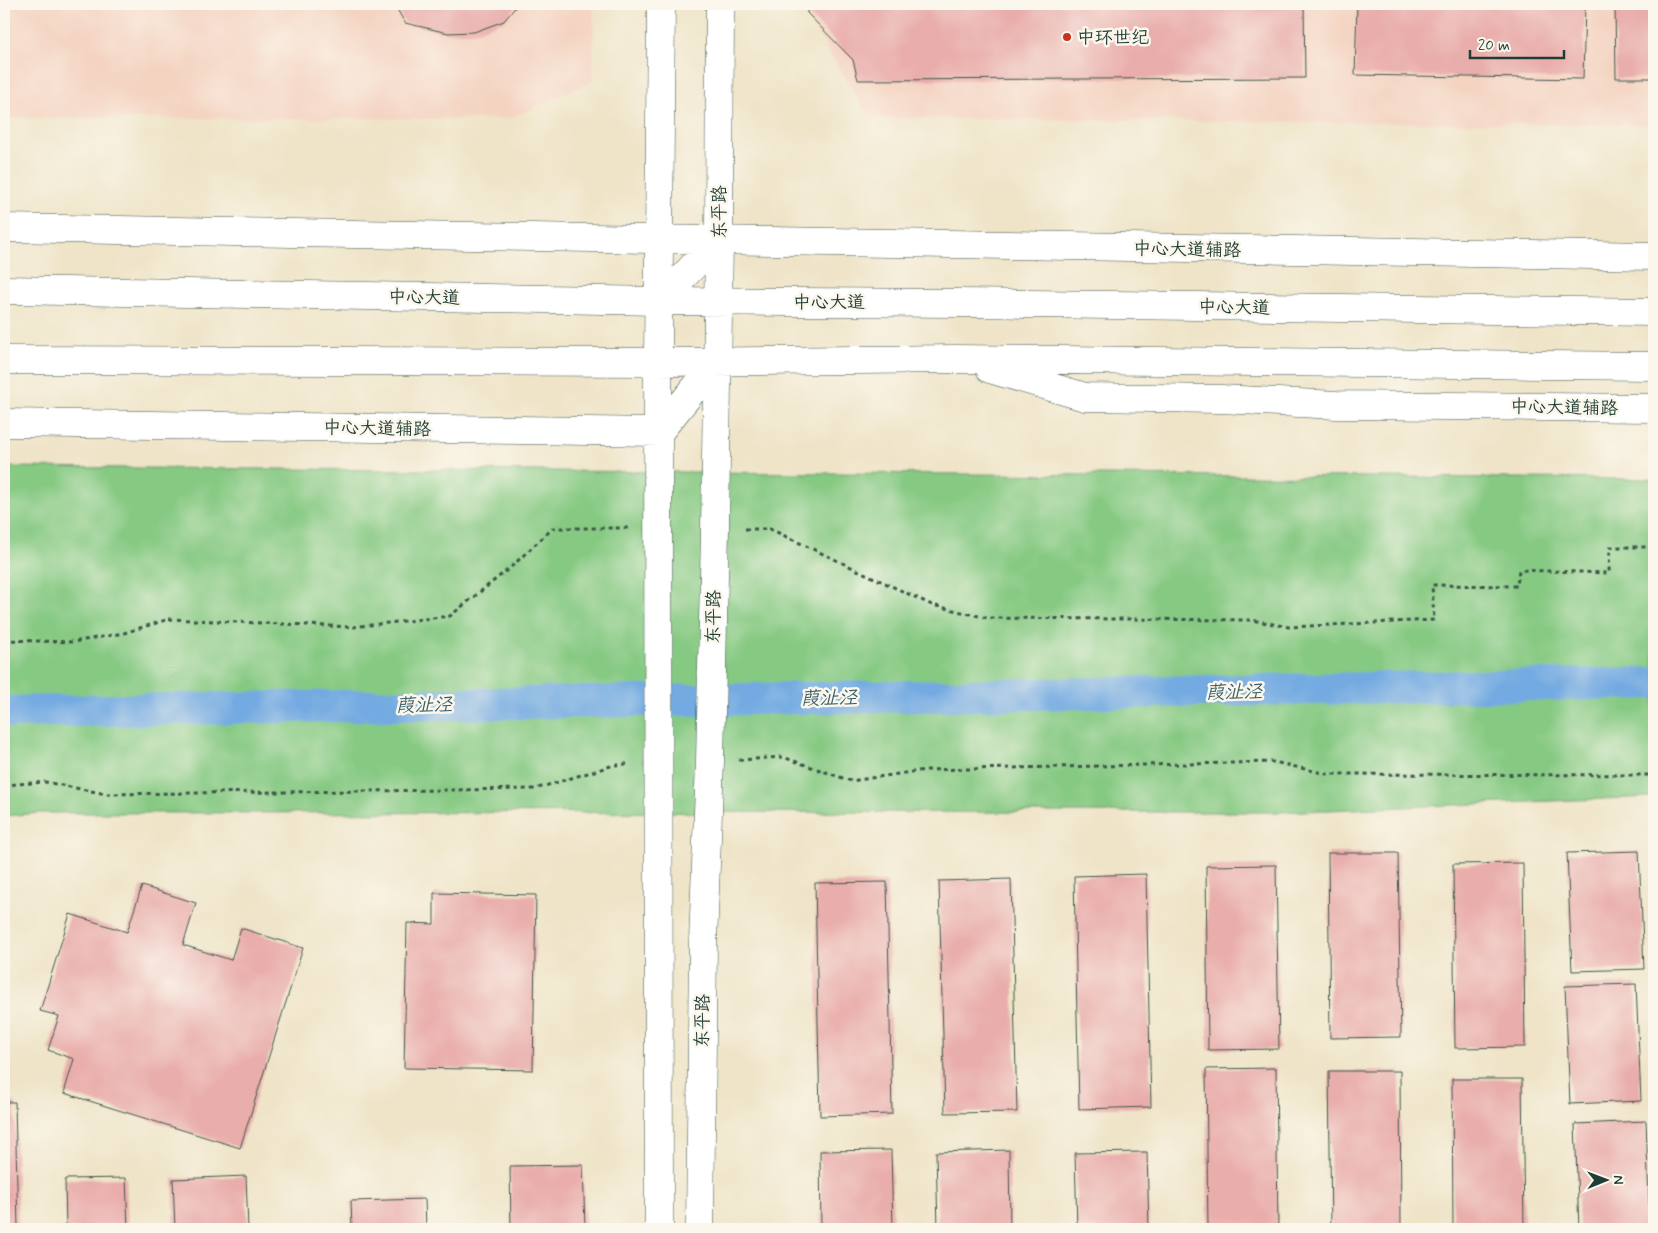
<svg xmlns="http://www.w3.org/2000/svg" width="1658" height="1233" font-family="Mynerve,'LXGW WenKai TC',sans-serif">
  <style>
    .built { fill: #f4d3c1 }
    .green { fill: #85c982; stroke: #52835b }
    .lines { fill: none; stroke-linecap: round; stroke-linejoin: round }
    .canal { stroke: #73aae1; stroke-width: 32 }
    .building { fill: #e9adab }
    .major-casing { stroke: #3e564a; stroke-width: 29 }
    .path { stroke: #3e564a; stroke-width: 3; stroke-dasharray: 4 4; stroke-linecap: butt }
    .major { stroke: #fff; stroke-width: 28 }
    .poi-dot { fill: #c8321e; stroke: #fbf7ec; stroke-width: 2 }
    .labels { text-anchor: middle; stroke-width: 5; stroke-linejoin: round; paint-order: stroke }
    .poi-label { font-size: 18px; fill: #1f3d34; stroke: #fbf7ec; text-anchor: start }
    .street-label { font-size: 18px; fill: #1f3d34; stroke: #fbf7ec }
    .water-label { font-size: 19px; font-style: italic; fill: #385e68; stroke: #fbf7ec }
  </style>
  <rect width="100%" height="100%" fill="#fbf7ec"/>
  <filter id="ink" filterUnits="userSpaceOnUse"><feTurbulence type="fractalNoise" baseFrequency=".02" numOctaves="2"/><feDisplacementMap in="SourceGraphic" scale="10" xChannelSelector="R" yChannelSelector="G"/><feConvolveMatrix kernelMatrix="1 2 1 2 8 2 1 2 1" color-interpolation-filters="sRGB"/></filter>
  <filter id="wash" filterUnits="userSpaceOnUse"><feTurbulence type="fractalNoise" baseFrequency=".0096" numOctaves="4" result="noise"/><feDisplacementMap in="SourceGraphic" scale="20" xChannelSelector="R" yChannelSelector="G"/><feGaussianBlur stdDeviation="1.12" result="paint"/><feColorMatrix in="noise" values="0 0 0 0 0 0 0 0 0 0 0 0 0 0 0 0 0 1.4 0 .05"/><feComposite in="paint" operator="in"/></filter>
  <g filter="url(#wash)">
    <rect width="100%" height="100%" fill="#efe4c8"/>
    <path class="built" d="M 4,4 L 594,4 L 593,81 L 508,119 L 4,118 Z
      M 799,4 L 1654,4 L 1654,125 L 870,118 Z"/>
    <path class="green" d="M 4,467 L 1654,479 L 1654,797 L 1278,812 L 40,813 L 4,816 Z"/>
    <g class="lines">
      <path class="canal" d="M 4,712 L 1654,683"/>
    </g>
    <g id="blocks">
      <path class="building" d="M 394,4 L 518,4 L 504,21 L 474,32 L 448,33 L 405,23 Z
        M 807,4 L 1304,4 L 1305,78 L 858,80 L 853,60 L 807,13 Z
        M 1357,4 L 1585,4 L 1583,79 L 1355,75 Z
        M 1615,4 L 1654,4 L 1654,78 L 1616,78 Z
        M 1639,851 L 1644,969 L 1572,971 L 1567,853 Z
        M 1328,853 L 1398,853 L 1401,1037 L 1330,1038 Z
        M 1523,863 L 1525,1047 L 1455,1048 L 1453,864 Z
        M 1276,865 L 1279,1049 L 1208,1050 L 1206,866 Z
        M 1146,874 L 1151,1107 L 1079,1109 L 1074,876 Z
        M 1011,879 L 1017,1112 L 945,1113 L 939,881 Z
        M 887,882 L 892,1114 L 820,1116 L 815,883 Z
        M 142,886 L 196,903 L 183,945 L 231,960 L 241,928 L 303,948 L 240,1148 L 64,1093 L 74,1059 L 48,1050 L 59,1016 L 40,1011 L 70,914 L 127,932 Z
        M 434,893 L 536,895 L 533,1070 L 404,1068 L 407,923 L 434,924 Z
        M 1636,984 L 1641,1101 L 1570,1104 L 1565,986 Z
        M 4,1039 L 5,1039 L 7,1079 L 4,1079 Z
        M 1276,1068 L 1278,1229 L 1208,1229 L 1206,1069 Z
        M 1329,1071 L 1400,1071 L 1401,1229 L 1331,1229 Z
        M 1452,1079 L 1522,1079 L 1524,1229 L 1453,1229 Z
        M 4,1102 L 15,1102 L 18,1229 L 4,1229 Z
        M 1646,1121 L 1650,1229 L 1579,1229 L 1575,1124 Z
        M 891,1150 L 893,1229 L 821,1229 L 820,1151 Z
        M 1009,1150 L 1010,1229 L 938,1229 L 936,1152 Z
        M 1147,1152 L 1149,1229 L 1077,1229 L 1075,1153 Z
        M 583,1165 L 585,1229 L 511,1229 L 510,1166 Z
        M 246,1176 L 248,1229 L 175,1229 L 173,1179 Z
        M 126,1178 L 128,1229 L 66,1229 L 65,1179 Z
        M 425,1199 L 426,1229 L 352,1229 L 351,1201 Z"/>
    </g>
  </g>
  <g filter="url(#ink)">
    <use href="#blocks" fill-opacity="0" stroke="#3e564a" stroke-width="1"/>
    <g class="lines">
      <g class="major-casing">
        <path id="major" d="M 4,228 L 1654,256
          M 4,290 L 660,301 L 961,303 L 1654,312
          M 660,301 L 719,239
          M 4,360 L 658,362 L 957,359 L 1654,366
          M 990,369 L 1085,397 L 1221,399 L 1337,405 L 1654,408
          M 4,423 L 659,432
          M 659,432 L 717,361
          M 659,1229 L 658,362 L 661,4
          M 700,1229 L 703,942 L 710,761 L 715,530 L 719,239 L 720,4"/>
      </g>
      <path class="path" d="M 745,529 L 770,529 L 932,605 L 987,618 L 1252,620 L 1289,627 L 1434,620 L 1432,585 L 1517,586 L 1519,570 L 1609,573 L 1610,547 L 1654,547
        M 4,640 L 73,642 L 124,633 L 169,619 L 352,627 L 450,616 L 511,567 L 553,528 L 629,528
        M 739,760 L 783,757 L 851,781 L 925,770 L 1274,762 L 1327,774 L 1654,775
        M 4,785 L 45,782 L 106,794 L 535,789 L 614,765 L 628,764"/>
      <use href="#major" class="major"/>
    </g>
  </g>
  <circle class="poi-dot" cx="1067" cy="37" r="5"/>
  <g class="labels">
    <g class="poi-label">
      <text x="1077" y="43">中环世纪</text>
    </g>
    <g class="street-label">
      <text transform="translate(719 212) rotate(-90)" y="6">东平路</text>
      <text transform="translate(1187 249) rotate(1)" y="6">中心大道辅路</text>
      <text transform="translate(424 297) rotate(1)" y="6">中心大道</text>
      <text x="829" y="308">中心大道</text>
      <text transform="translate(1234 307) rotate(1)" y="6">中心大道</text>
      <text transform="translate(1564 407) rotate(1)" y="6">中心大道辅路</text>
      <text transform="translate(377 428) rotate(1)" y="6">中心大道辅路</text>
      <text transform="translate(713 617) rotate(-89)" y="6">东平路</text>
      <text transform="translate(702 1021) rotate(-89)" y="6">东平路</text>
    </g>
    <g class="water-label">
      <text transform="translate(1234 691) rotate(-1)" y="7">葭沚泾</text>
      <text transform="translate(829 697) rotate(-1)" y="7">葭沚泾</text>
      <text transform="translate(424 704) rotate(-1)" y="7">葭沚泾</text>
    </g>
  </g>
  <rect width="1658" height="1233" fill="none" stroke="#fbf7ec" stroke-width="20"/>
  <g transform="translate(1606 1180) rotate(89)" stroke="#fbf7ec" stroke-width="4" paint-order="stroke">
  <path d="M0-4L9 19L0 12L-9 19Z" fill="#1f3d34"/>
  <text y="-8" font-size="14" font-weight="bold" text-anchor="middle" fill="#1f3d34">N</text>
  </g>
  <path d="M1470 50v8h94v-8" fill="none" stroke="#1f3d34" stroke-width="2.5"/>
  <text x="1478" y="50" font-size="15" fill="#1f3d34" stroke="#fbf7ec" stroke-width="4" paint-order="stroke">20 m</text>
</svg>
